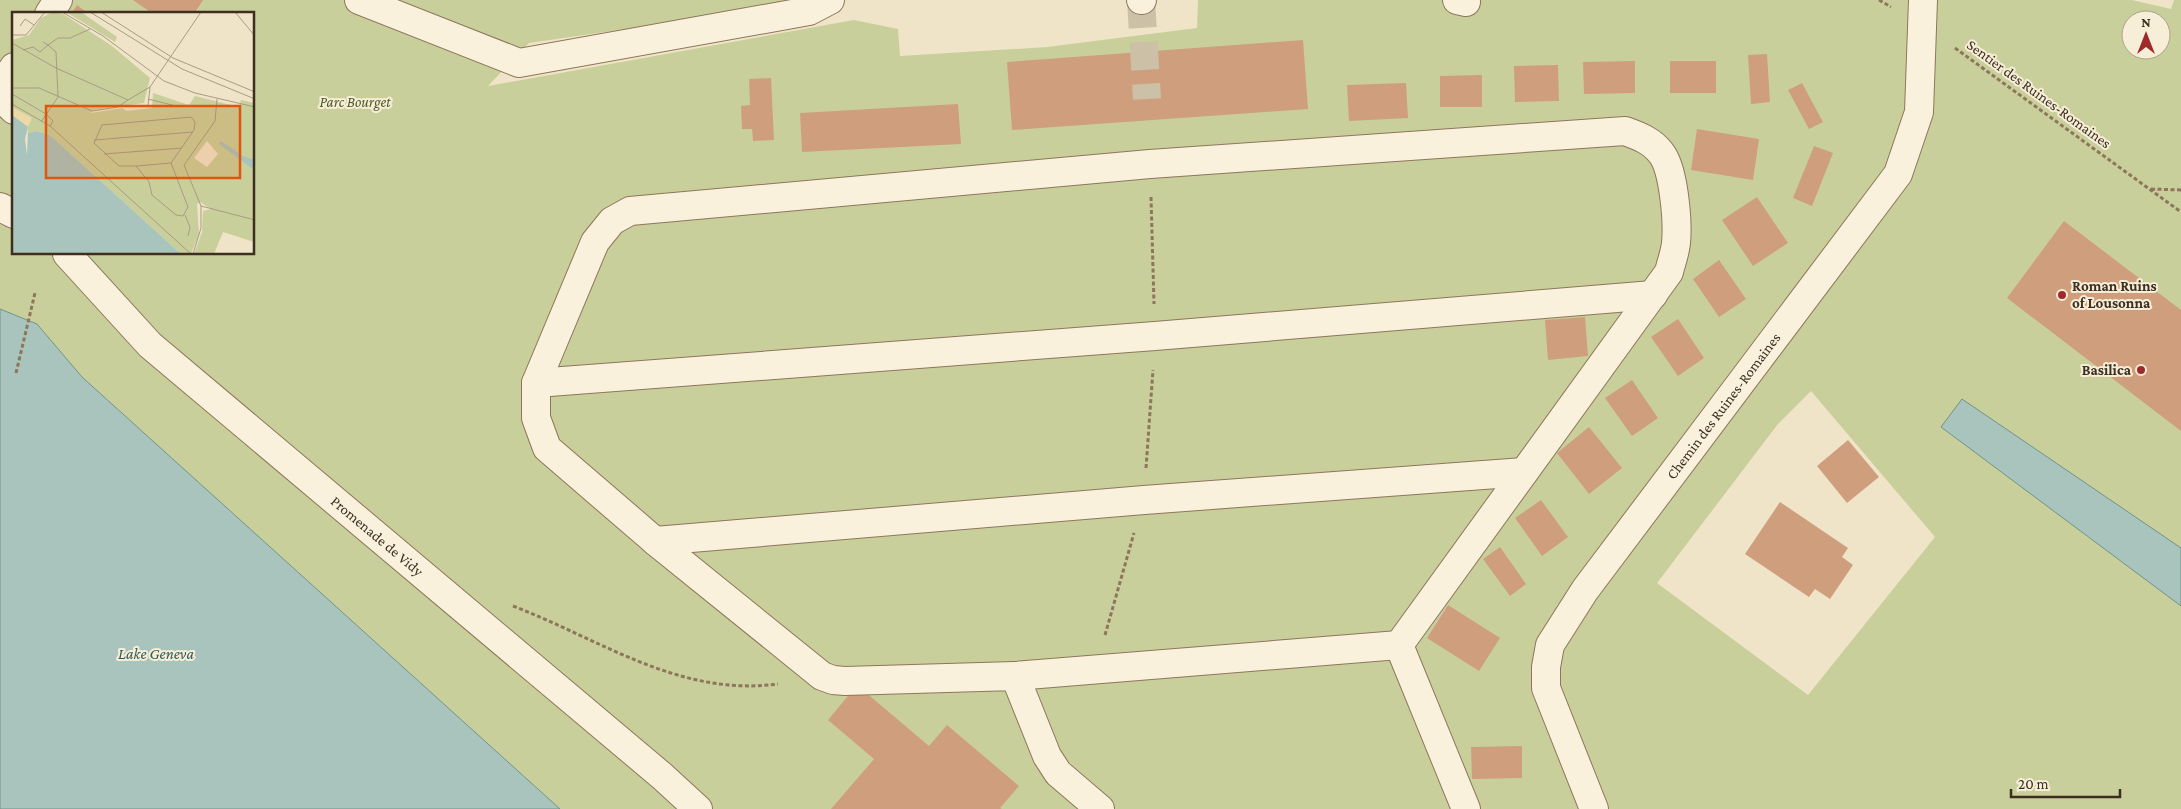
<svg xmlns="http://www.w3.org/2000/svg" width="2181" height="809" font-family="'Crimson Pro',serif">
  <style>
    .green { fill: #c9cf9b; fill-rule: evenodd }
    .water { fill: #a9c4bc; stroke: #6f938a }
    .building { fill: #cf9f7d }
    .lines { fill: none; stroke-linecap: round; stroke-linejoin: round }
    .minor-tunnel { stroke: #ccc0a6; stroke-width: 28; stroke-dasharray: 28 14; stroke-linecap: butt }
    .minor-casing { stroke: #8d765c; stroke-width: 30 }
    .path { stroke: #8d765c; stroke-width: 3; stroke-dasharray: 4 2.5; stroke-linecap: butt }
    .minor { stroke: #faf1dc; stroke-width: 28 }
    .poi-dot { fill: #9e2a2b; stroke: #f7eed8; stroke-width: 2 }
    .labels { text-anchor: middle; stroke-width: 4; stroke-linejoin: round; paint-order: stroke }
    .street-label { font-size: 15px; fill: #3d2e20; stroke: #f7eed8 }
    .park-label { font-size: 15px; font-style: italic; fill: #4d5a26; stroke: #f7eed8 }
    .poi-label { font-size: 15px; font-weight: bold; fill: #3d2e20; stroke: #f7eed8; text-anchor: start }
    .water-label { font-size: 16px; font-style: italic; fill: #2f5d5a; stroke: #f7eed8 }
    .inset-road { fill: none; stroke: #a89b85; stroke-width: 1 }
    .view { fill: #df570d; fill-opacity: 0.15; stroke: #df570d; stroke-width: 2.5 }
    .inset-edge { fill: none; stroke: #3d2e20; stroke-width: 2.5 }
  </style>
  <rect width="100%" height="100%" fill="#f0e4c8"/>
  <path class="green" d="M 0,0 L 827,0 L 529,43 L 488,86 L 854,20 L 898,29 L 900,56 L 1047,47 L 1197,28 L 1198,0 L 2132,0 L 2171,9 L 2174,0 L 2181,0 L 2181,809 L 560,809 L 82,377 L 37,324 L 0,309 ZM 14,14 L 254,14 L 254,254 L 14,254 ZM 2131,20 L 2161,20 L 2161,50 L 2131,50 ZM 1811,391 L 1935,537 L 1808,695 L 1657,583 L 1778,424 Z"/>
  <path class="water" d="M 0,309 L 37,324 L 82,377 L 560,809 L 0,809 Z
    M 1962,399 L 2181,548 L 2181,606 L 1941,427 Z"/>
  <path class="building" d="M 133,0 L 203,0 L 194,14 L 153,14 Z
    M 77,5 L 89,14 L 71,14 Z
    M 1303,40 L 1308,109 L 1012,130 L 1007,62 Z
    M 1767,54 L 1770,102 L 1751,104 L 1748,55 Z
    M 1635,61 L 1635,93 L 1584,94 L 1583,62 Z
    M 1670,61 L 1716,61 L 1716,93 L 1670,93 Z
    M 1558,65 L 1559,101 L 1515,102 L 1514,66 Z
    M 1482,75 L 1482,107 L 1440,107 L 1440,76 Z
    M 771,78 L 774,140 L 753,141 L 752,129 L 742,129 L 741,106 L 750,105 L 749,79 Z
    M 1406,83 L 1408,118 L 1349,121 L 1347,85 Z
    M 1802,83 L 1823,122 L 1809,129 L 1788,90 Z
    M 958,104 L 961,144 L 802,152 L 800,113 Z
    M 1697,129 L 1759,139 L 1753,180 L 1691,170 Z
    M 1814,146 L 1833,153 L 1812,206 L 1793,198 Z
    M 1757,197 L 1788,243 L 1753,266 L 1722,220 Z
    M 2064,221 L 2181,310 L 2181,431 L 2007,298 Z
    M 1719,260 L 1746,299 L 1719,317 L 1693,279 Z
    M 1585,317 L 1588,356 L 1548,360 L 1545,320 Z
    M 1678,319 L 1704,358 L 1678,376 L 1651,337 Z
    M 1632,380 L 1658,418 L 1632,436 L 1605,398 Z
    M 1589,427 L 1622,468 L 1589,494 L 1557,453 Z
    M 1848,440 L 1879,477 L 1847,503 L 1817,466 Z
    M 1541,500 L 1568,537 L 1542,556 L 1515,518 Z
    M 1780,502 L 1848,548 L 1842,557 L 1853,565 L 1830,599 L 1815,589 L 1809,597 L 1745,554 Z
    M 1500,547 L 1526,584 L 1510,596 L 1483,559 Z
    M 1448,605 L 1500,638 L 1479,671 L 1427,638 Z
    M 857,685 L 929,746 L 947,725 L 1019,786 L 1000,808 L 1002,809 L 831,809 L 874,759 L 828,720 Z
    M 1522,746 L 1522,778 L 1472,779 L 1471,747 Z"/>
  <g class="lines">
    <path class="minor-tunnel" d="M 1141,0 L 1147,99"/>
    <g class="minor-casing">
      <g id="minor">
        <path d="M 359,0 L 519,63 L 809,11 L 830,0"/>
        <path d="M 1141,0 L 1142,0"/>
        <path d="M 1457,0 L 1466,2"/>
        <path d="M 49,14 L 58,0"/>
        <path d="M 0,87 L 14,67"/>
        <path d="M 0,97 L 14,110"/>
        <path d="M 0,207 L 14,214"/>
        <path id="s1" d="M 67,254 L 150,345 L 662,776 L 698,809"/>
        <path d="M 536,383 L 1155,336 L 1653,295"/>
        <path d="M 655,541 L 1144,500 L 1524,472"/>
        <path d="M 1015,676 L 1399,645"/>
        <path d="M 1100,809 L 1058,773 L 1047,756 L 1015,676 L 845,681 L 833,680 L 822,676 L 655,541 L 547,448 L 536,418 L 536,383 L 595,242 L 612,221 L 630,211 L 1150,164 L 1625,131 C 1639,136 1652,141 1661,153 C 1674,169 1678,222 1676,243 C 1675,253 1671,263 1669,272 L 1399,645 L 1466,809"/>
        <path id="s2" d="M 1594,809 L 1546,688 L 1546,667 L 1550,645 L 1585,590 L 1898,174 L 1919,112 L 1923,0"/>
      </g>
    </g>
    <path class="path" d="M 1879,0 L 1891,7
      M 1955,48 L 2181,212
      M 2151,189 L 2181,190
      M 1151,197 L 1154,304
      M 16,373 L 35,293
      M 1146,468 L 1153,370
      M 513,606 C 602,640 679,697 778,684
      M 1105,635 L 1134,533"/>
    <use href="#minor" class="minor"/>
  </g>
  <g class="poi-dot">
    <circle cx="2062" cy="295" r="5"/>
    <circle cx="2141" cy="370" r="5"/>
  </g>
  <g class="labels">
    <g class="street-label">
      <text transform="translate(2039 94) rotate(36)" y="5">Sentier des Ruines-Romaines</text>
      <text dy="5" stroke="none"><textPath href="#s2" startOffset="469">Chemin des Ruines-Romaines</textPath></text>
      <text dy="5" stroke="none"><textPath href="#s1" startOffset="420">Promenade de Vidy</textPath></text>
    </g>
    <g class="park-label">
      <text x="355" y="107">Parc Bourget</text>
    </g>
    <g class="poi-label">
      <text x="2072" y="291">Roman Ruins<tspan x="2072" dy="17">of Lousonna</tspan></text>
      <text x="2131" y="375" text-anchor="end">Basilica</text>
    </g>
    <g class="water-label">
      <text x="156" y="659">Lake Geneva</text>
    </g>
  </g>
  <g transform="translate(12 12)">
    <rect width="242" height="242" fill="#f0e4c8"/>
    <path d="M 41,0 L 51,2 L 100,34 L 138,66 L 132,91 L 81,98 L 79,101 L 110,96 L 115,99 L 140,96 L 141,81 L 177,93 L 183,84 L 227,95 L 229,88 L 242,91 L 242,230 L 211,220 L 202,242 L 182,242 L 190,220 L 191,199 L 199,197 L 188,190 L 185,192 L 187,222 L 179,242 L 169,242 L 38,123 L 24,119 L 16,121 L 15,143 L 16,115 L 0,103 L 0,28 L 17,23 L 29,6 ZM 195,129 L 206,142 L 195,155 L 182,146 ZM 54,0 L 69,0 L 105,25 L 103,30 Z" fill="#c9cf9b" fill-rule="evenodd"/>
    <path d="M 0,95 L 20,106 L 16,115 L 0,103 Z" fill="#ecd9a5"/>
    <path d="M 0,103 L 16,115 L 13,127 L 15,143 L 16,121 L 24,119 L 38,123 L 169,242 L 0,242 ZM 209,129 L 231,144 L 242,148 L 242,158 L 207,132 Z" fill="#a9c4bc"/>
    <path class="inset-road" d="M 50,0 L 91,24 L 152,69 L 183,81 L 243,95M 78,0 L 170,57 L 243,87M 89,0 L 161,46 L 243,80M 223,0 L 243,24M 8,14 L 13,7 L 22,13M 0,23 L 14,23 L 33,0M 0,31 L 44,56 L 116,88 L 138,75 L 189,0M 11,38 L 21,35 L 28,40 L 36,33 L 31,30M 0,76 L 27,76 L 80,99 L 106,95 L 116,88M 0,82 L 34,102 L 41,109 L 38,114M 136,87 L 164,94M 0,92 L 38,114 L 179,242M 136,94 L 138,75M 179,105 L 183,110 L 182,118 L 159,151 L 176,195 L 171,204 L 164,203 L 140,183 L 137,170 L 124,154 L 107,154 L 82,131 L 90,113 ZM 29,110 L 46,85 L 44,40 L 36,33 L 46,26 L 58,26 L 78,17M 82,128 L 181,120M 92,142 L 170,136M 124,154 L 159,151M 189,194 L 243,208M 173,203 L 178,215 L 176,224M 181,242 L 189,216 L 189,194 L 172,153 L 203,109 L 205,87"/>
    <path class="view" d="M 34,94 L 228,94 L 228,166 L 34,166 Z"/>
    <rect width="242" height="242" class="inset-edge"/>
  </g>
  <g transform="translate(2146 35)"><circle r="24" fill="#f7eed8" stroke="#ada18e"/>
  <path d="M0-4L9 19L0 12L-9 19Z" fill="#9e2a2b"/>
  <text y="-8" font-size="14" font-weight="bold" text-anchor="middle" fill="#3d2e20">N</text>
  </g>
  <path d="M2011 789v8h109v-8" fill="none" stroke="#3d2e20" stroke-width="2.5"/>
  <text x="2018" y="789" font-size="15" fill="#3d2e20" stroke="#f7eed8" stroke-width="4" paint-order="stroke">20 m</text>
</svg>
